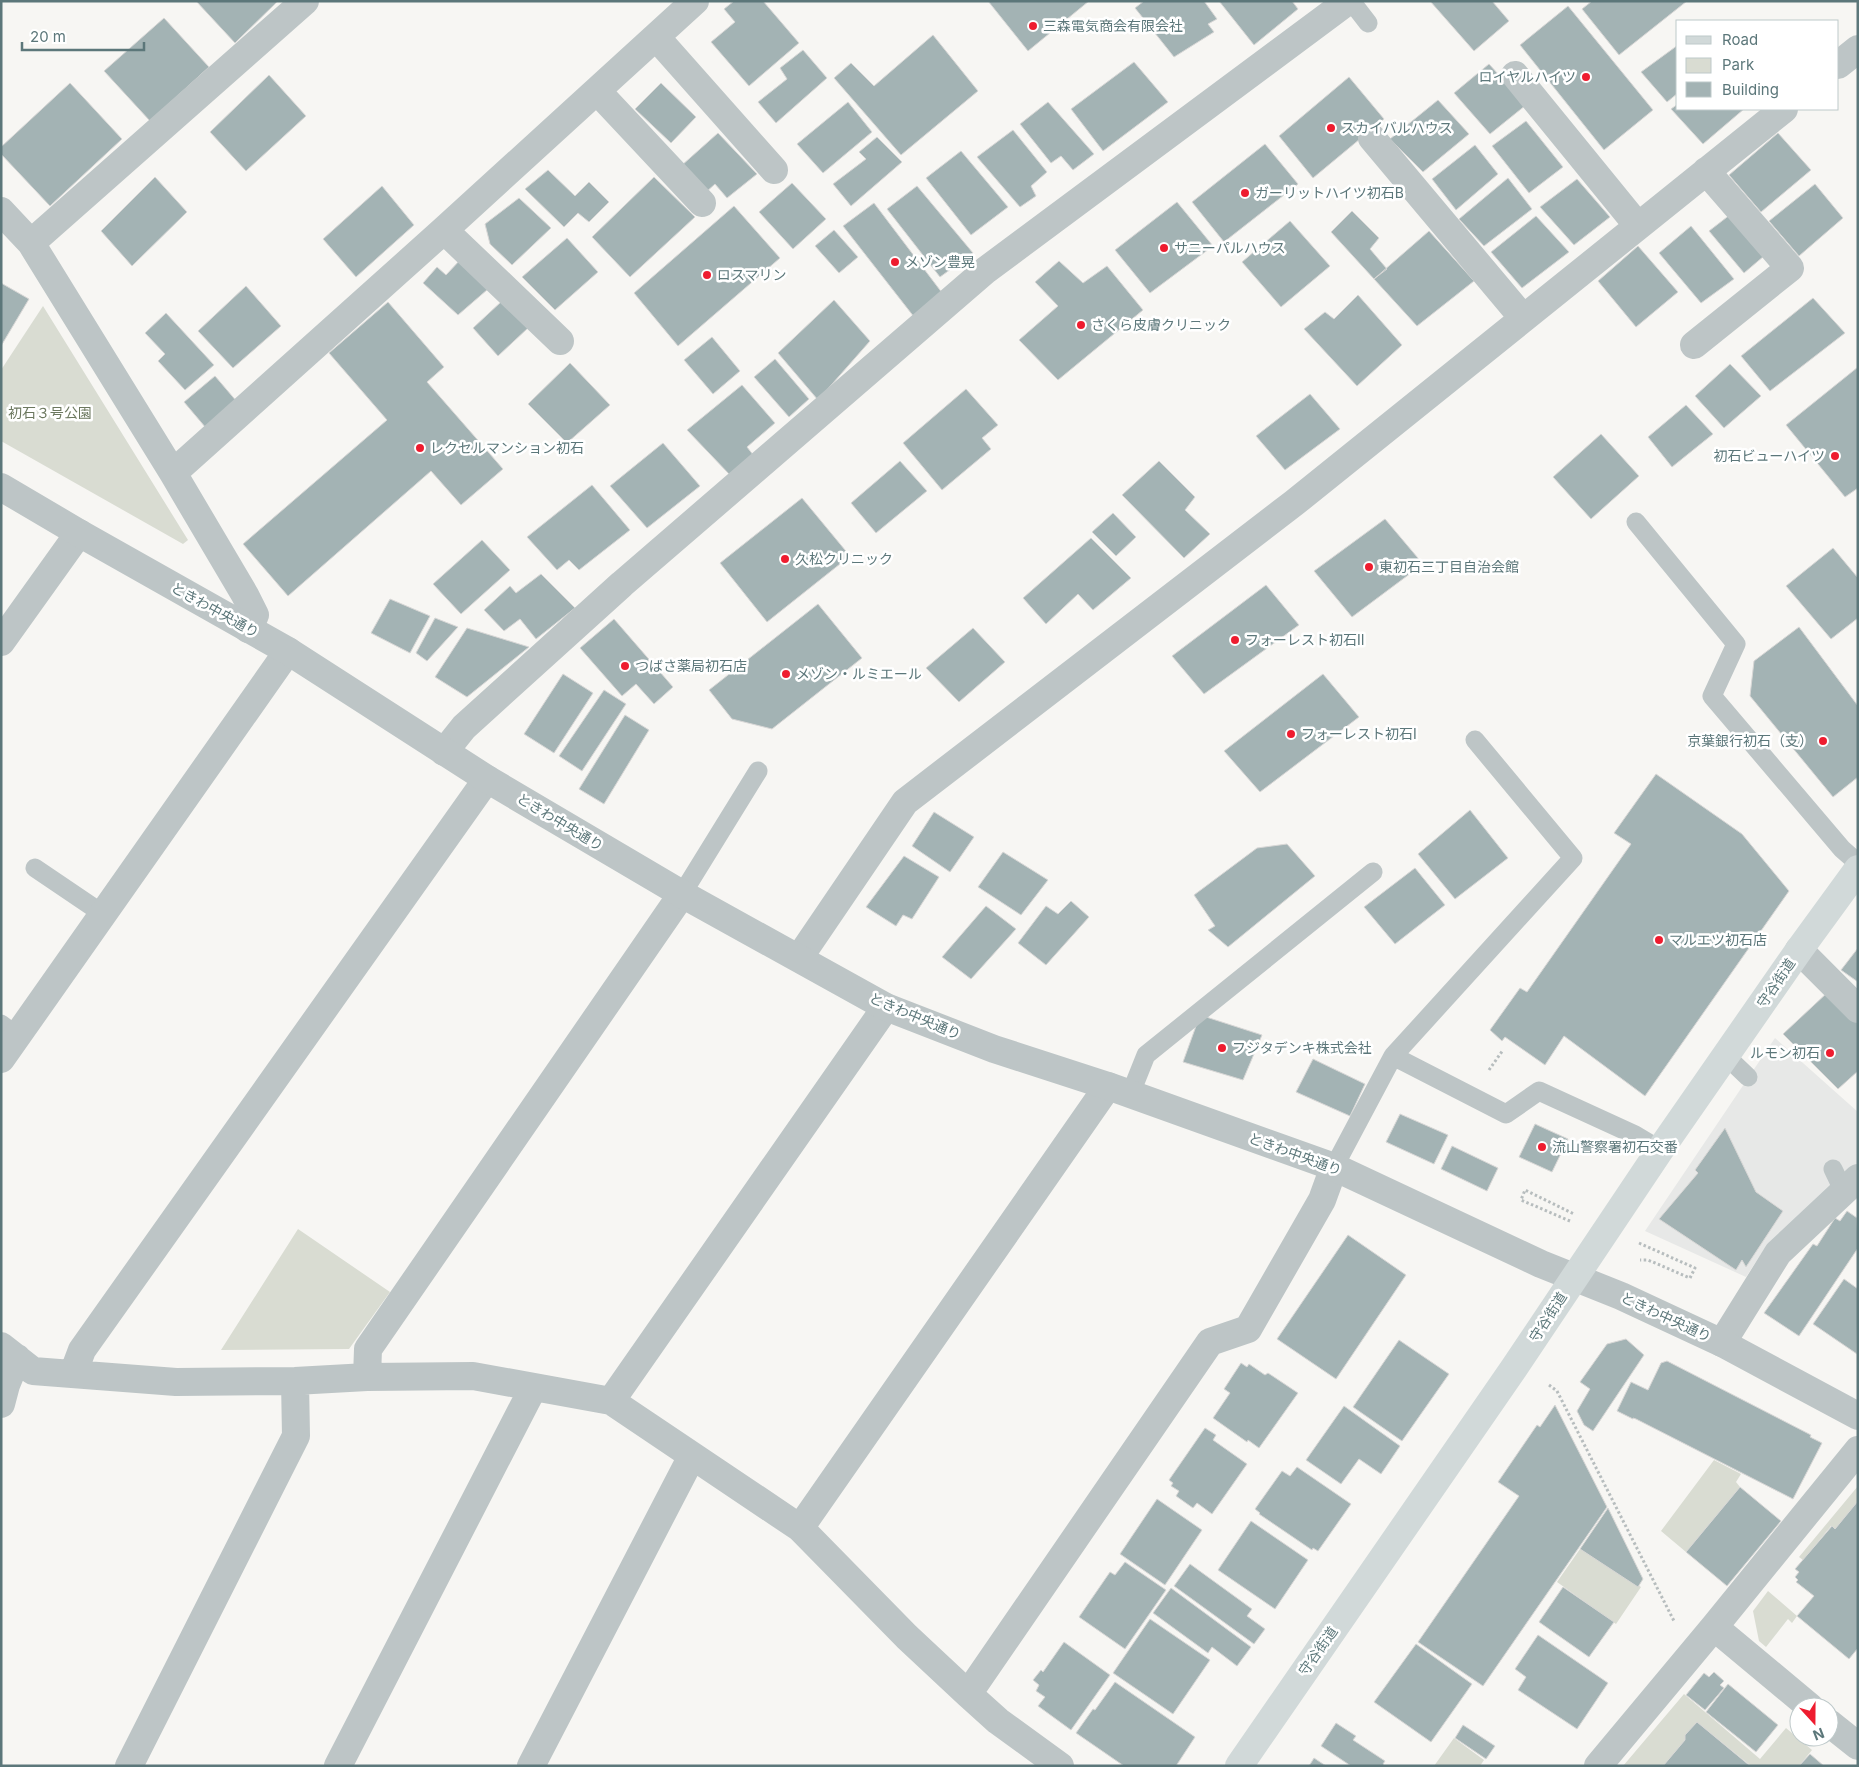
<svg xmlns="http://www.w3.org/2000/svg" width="1859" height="1767" font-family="Inter,'Noto Sans JP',sans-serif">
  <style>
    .built { fill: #e7e8e7 }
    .green { fill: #d9dcd2 }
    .building { fill: #a3b3b4; stroke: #d8d7d6 }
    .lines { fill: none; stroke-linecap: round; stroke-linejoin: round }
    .path { stroke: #b7bdbe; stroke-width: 3; stroke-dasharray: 2.5 2.5; stroke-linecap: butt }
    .service { stroke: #bdc5c6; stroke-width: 19 }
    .minor { stroke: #bdc5c6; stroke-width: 28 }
    .tertiary { stroke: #bdc5c6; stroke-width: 28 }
    .primary { stroke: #d1d9d9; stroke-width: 28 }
    .poi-dot { fill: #ee1c2f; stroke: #fff; stroke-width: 2 }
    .labels { text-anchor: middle; stroke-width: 5; stroke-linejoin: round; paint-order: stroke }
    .poi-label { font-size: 14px; fill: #5c777a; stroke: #fff; text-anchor: start }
    .park-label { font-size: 14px; fill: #6c785f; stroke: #fff }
    .street-label { font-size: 14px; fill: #5c777a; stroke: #fff }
  </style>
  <rect width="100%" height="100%" fill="#f7f6f3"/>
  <path class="built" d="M 1775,1038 L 1858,1112 L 1858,1165 L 1761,1254 L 1746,1277 L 1645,1231 Z"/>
  <path class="green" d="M 43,306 L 188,540 L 183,544 L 1,441 L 1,370 Z
    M 298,1229 L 390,1292 L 349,1349 L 221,1350 Z
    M 1714,1460 L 1741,1474 L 1736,1482 L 1740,1487 L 1686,1552 L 1661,1531 Z
    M 1858,1486 L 1858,1501 L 1835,1529 L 1831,1526 L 1803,1560 L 1799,1557 Z
    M 1580,1549 L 1641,1587 L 1616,1624 L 1557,1582 Z
    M 1768,1591 L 1797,1616 L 1792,1623 L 1788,1619 L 1766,1647 L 1759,1641 L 1753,1611 Z
    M 1684,1694 L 1760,1759 L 1786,1728 L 1812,1750 L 1799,1766 L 1751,1766 L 1697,1722 L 1685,1735 L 1685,1740 L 1663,1766 L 1623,1766 Z
    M 1454,1738 L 1484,1760 L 1480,1766 L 1434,1766 Z"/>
  <path class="building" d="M 196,1 L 278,1 L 235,43 Z
    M 734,1 L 763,1 L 799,43 L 749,86 L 711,42 L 735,22 L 724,9 Z
    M 988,1 L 1089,1 L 1028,51 Z
    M 1144,1 L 1204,1 L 1217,19 L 1208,24 L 1214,32 L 1174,57 L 1135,8 Z
    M 1219,1 L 1292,1 L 1298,9 L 1254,45 Z
    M 1430,1 L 1492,1 L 1509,21 L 1474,51 Z
    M 1592,1 L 1687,1 L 1619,55 L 1582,9 Z
    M 1568,6 L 1653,110 L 1604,150 L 1520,45 Z
    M 164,18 L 209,67 L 150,121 L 104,71 Z
    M 933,35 L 978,91 L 901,155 L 834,78 L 851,63 L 874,86 Z
    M 1678,45 L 1678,93 L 1667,102 L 1641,72 Z
    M 803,50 L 827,78 L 776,123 L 758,102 L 787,79 L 780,68 Z
    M 1134,62 L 1168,102 L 1103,151 L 1071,109 Z
    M 1489,64 L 1526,105 L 1490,134 L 1454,93 Z
    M 269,75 L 306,116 L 246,171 L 210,132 Z
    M 1349,77 L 1384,119 L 1313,178 L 1279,136 Z
    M 70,83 L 122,139 L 50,206 L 1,154 L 1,147 Z
    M 661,83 L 696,117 L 671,143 L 635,109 Z
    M 1438,100 L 1469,134 L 1423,172 L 1390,139 Z
    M 848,102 L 872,132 L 823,173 L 797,144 Z
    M 1048,102 L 1094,154 L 1073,170 L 1061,156 L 1051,163 L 1020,124 Z
    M 1678,104 L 1678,109 L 1744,109 L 1703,144 L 1671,109 Z
    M 1526,121 L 1563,167 L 1529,193 L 1492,146 Z
    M 1013,130 L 1047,172 L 1031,186 L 1036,196 L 1020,207 L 977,157 Z
    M 718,133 L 757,174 L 727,198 L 715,184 L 705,193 L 681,166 Z
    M 1778,133 L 1811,170 L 1761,212 L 1729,175 Z
    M 877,137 L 902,162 L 851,206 L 833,184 L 866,159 L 859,152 Z
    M 1265,144 L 1298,184 L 1224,242 L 1192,202 Z
    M 1475,145 L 1498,174 L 1456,210 L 1432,179 Z
    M 961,151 L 1008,207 L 971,235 L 926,178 Z
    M 548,170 L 575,196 L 589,182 L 609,202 L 589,222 L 578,213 L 564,227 L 525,189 Z
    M 155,177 L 187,212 L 132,266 L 101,231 Z
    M 654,177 L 695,217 L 630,277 L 592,237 Z
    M 1508,178 L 1532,209 L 1484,246 L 1459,219 Z
    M 1577,179 L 1610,217 L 1574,245 L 1540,207 Z
    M 792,183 L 826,219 L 793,249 L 759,212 Z
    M 1815,184 L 1843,218 L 1799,256 L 1769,221 Z
    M 382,186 L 414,225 L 356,277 L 323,239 Z
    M 917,186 L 973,253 L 940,277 L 887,209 Z
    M 519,198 L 551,228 L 512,265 L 490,244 L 485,224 Z
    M 1177,202 L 1213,246 L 1150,293 L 1115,250 Z
    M 874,203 L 946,298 L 918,322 L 843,226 Z
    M 734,206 L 780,258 L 678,346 L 634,293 Z
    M 1352,211 L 1379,238 L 1370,249 L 1387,269 L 1374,279 L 1331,232 Z
    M 1731,214 L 1764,256 L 1744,273 L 1709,231 Z
    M 1536,216 L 1569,252 L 1522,288 L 1491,252 Z
    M 1290,221 L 1330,266 L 1281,307 L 1242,262 Z
    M 1691,226 L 1734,279 L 1701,303 L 1659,253 Z
    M 834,230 L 858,257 L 839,273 L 815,246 Z
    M 1429,231 L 1474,281 L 1417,326 L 1374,279 Z
    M 567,238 L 598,272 L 555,310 L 522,277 Z
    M 1638,246 L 1678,292 L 1636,327 L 1598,281 Z
    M 461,259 L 495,283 L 458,315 L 423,283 L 437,267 L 446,275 Z
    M 1059,261 L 1083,283 L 1107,266 L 1143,310 L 1058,380 L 1019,340 L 1058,306 L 1035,282 Z
    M 1,283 L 29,299 L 1,346 Z
    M 246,286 L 281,326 L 233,368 L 198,331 Z
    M 1358,295 L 1402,345 L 1357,386 L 1304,329 L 1325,312 L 1334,319 Z
    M 1813,298 L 1845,333 L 1770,391 L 1741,356 Z
    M 834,300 L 870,341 L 818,400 L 778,353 Z
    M 502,301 L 528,328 L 498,356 L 473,328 Z
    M 388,302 L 444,367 L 427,382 L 503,469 L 461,505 L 431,471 L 288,596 L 243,544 L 387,420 L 329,353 Z
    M 166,313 L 214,365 L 185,390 L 158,361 L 165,354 L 145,333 Z
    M 712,337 L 740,371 L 713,394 L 684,360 Z
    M 775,359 L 809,399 L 789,417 L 754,377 Z
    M 570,363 L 610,405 L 567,443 L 528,404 Z
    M 1730,364 L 1761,396 L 1724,428 L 1695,396 Z
    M 1858,367 L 1858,488 L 1845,497 L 1786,425 Z
    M 215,376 L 238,403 L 206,428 L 184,402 Z
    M 742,385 L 775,423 L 747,447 L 754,456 L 730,475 L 687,430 Z
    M 966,389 L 998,425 L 982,438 L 991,449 L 942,490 L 903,443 Z
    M 1310,394 L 1340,429 L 1285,470 L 1256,436 Z
    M 1686,405 L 1713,434 L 1672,467 L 1648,437 Z
    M 1601,434 L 1639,476 L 1591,519 L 1553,477 Z
    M 663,443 L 700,486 L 647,528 L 610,486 Z
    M 900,461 L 927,491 L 876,533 L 851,503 Z
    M 1159,461 L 1195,497 L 1185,510 L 1210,534 L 1184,558 L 1122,495 Z
    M 592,485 L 630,530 L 579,570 L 569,560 L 557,570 L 527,537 Z
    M 802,498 L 850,556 L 767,622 L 720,563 Z
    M 1113,513 L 1136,537 L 1116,556 L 1092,532 Z
    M 1385,519 L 1423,564 L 1352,617 L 1314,571 Z
    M 1091,538 L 1131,578 L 1093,610 L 1078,594 L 1046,624 L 1023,598 Z
    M 482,540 L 510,570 L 461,614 L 433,584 Z
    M 1833,548 L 1858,578 L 1858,618 L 1831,639 L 1786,586 Z
    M 541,574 L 575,608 L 536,639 L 520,619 L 504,631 L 484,610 L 510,586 L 516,593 Z
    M 1266,585 L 1299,625 L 1204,694 L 1172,656 Z
    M 390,599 L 430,616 L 410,653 L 371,633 Z
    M 818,604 L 862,658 L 772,729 L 732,719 L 709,690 Z
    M 435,618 L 458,627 L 427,661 L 416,653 Z
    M 614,619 L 673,687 L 654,704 L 636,684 L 622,696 L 580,648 Z
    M 1799,627 L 1858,706 L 1858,777 L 1833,797 L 1750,696 L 1754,661 Z
    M 467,628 L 529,647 L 467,697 L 435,677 Z
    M 973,628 L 1005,662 L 959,702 L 926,668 Z
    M 563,674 L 593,693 L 554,753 L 524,734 Z
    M 1323,674 L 1359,717 L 1260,792 L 1224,751 Z
    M 604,690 L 626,704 L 582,771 L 559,756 Z
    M 625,715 L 649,730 L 604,804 L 579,789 Z
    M 1656,774 L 1742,834 L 1789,891 L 1645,1096 L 1564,1036 L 1545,1065 L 1505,1037 L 1502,1041 L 1490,1030 L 1520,988 L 1527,992 L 1631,844 L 1614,833 Z
    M 1470,810 L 1508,858 L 1455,899 L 1418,854 Z
    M 934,812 L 974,837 L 950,872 L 912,846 Z
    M 1287,844 L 1315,876 L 1228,947 L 1208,930 L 1215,926 L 1194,895 L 1257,848 Z
    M 1003,852 L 1048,880 L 1021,915 L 978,887 Z
    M 904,856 L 939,877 L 912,919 L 903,915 L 896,926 L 866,907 Z
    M 1415,868 L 1445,905 L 1395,944 L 1364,907 Z
    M 1071,901 L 1089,917 L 1046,965 L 1018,943 L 1046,906 L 1058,914 Z
    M 986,906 L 1016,929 L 971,979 L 942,957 Z
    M 1858,948 L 1858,982 L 1841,970 Z
    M 1828,992 L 1858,1022 L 1858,1071 L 1838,1089 L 1783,1034 Z
    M 1200,1015 L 1262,1035 L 1243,1080 L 1183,1062 Z
    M 1313,1059 L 1365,1084 L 1350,1116 L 1296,1092 Z
    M 1400,1114 L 1448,1135 L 1434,1164 L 1386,1142 Z
    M 1535,1124 L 1568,1139 L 1552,1172 L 1519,1157 Z
    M 1725,1128 L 1756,1192 L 1783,1211 L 1746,1267 L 1742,1260 L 1736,1270 L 1659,1219 L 1698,1173 L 1695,1170 Z
    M 1452,1146 L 1498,1168 L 1487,1191 L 1441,1169 Z
    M 1847,1211 L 1857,1218 L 1858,1248 L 1799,1336 L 1764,1313 L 1813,1244 L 1817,1246 L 1835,1218 L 1840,1221 Z
    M 1348,1235 L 1406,1275 L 1336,1379 L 1277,1339 Z
    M 1844,1279 L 1858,1289 L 1857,1354 L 1813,1324 Z
    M 1626,1339 L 1644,1355 L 1593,1431 L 1584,1425 L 1577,1411 L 1590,1389 L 1580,1382 L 1607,1344 Z
    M 1399,1340 L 1449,1374 L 1402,1441 L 1353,1407 Z
    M 1667,1361 L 1811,1435 L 1810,1437 L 1822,1443 L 1793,1499 L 1636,1419 L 1633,1418 L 1633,1419 L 1617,1411 L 1631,1382 L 1648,1390 L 1661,1363 Z
    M 1241,1363 L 1247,1367 L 1249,1364 L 1265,1375 L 1268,1373 L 1298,1393 L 1259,1448 L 1248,1440 L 1247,1442 L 1213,1418 L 1230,1393 L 1224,1389 Z
    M 1555,1405 L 1607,1507 L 1483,1686 L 1418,1642 L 1519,1496 L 1498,1482 L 1537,1425 L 1540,1427 Z
    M 1344,1406 L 1400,1446 L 1381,1474 L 1359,1459 L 1341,1484 L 1306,1460 Z
    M 1205,1428 L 1216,1435 L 1213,1440 L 1247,1464 L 1212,1514 L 1197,1503 L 1193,1508 L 1176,1496 L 1179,1491 L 1171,1486 L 1173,1483 L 1169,1480 Z
    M 1297,1467 L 1351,1504 L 1318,1551 L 1313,1548 L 1312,1550 L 1259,1514 L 1260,1513 L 1255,1509 L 1282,1471 L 1290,1476 Z
    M 1740,1487 L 1781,1521 L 1727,1586 L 1686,1552 Z
    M 1157,1499 L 1202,1530 L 1165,1585 L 1120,1554 Z
    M 1858,1501 L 1858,1648 L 1849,1659 L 1797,1616 L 1814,1596 L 1796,1582 L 1798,1580 L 1795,1577 L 1799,1572 L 1795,1569 L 1832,1526 L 1835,1529 Z
    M 1608,1508 L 1643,1579 L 1638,1587 L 1580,1549 Z
    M 1251,1521 L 1308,1560 L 1275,1609 L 1218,1570 Z
    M 1125,1562 L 1166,1590 L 1125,1649 L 1079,1617 L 1110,1572 L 1115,1575 Z
    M 1190,1564 L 1252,1609 L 1247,1616 L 1265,1629 L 1254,1644 L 1174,1586 Z
    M 1563,1587 L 1614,1622 L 1589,1657 L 1539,1622 Z
    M 1171,1588 L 1251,1647 L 1237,1666 L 1212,1647 L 1208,1653 L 1153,1613 Z
    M 1150,1619 L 1210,1660 L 1173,1714 L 1113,1673 Z
    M 1538,1635 L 1608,1683 L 1577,1729 L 1518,1690 L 1526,1677 L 1515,1669 Z
    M 1064,1642 L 1110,1675 L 1071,1730 L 1038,1706 L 1045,1697 L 1036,1691 L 1039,1685 L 1033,1680 L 1041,1670 L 1043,1672 Z
    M 1416,1644 L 1472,1684 L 1431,1742 L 1374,1702 Z
    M 1714,1672 L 1724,1681 L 1720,1685 L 1724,1688 L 1705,1710 L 1686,1695 L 1704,1673 L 1709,1677 Z
    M 1115,1682 L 1195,1737 L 1176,1766 L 1124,1766 L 1076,1733 L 1093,1709 L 1095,1710 Z
    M 1728,1684 L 1778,1725 L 1756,1752 L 1706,1712 Z
    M 1697,1722 L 1749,1765 L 1748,1766 L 1663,1766 L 1685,1740 L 1685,1735 Z
    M 1336,1723 L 1356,1736 L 1353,1740 L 1385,1761 L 1383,1764 L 1385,1766 L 1351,1766 L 1321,1746 Z
    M 1463,1725 L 1495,1746 L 1486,1759 L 1455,1738 Z
    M 1810,1754 L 1824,1766 L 1799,1766 Z
    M 1314,1758 L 1326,1766 L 1309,1766 Z"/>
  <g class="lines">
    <path class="path" d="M 1489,1070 L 1503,1050
      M 1570,1221 L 1521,1200 L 1525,1190 L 1574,1214
      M 1639,1243 L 1695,1268 L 1690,1278 L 1648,1260 L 1640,1260
      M 1549,1385 L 1557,1391 L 1674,1621"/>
    <path class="service" d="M 1351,1 L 1368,23
      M 1636,522 L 1736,644 L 1712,696 L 1842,849 L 1858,863
      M 35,868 L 103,914
      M 682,894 L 758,771
      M 1,1024 L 17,1036
      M 1393,1056 L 1573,858 L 1475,740
      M 1726,1056 L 1748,1077
      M 1130,1095 L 1146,1055 L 1373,872
      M 1334,1167 L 1393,1056 L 1506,1114 L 1539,1091 L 1635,1135 L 1660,1150
      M 1833,1169 L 1843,1190"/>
    <path class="minor" d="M 656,37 L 774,170
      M 1838,65 L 1858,49
      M 1515,75 L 1638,226
      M 598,92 L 702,203
      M 1372,138 L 1523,318
      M 1,211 L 31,243 L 173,473 L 245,595 L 255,615 L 248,629
      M 444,230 L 560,341
      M 31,243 L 305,1
      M 1694,345 L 1790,268 L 1706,171
      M 173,473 L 444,230 L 695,1
      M 1,642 L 79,533
      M 444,752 L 464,727 L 622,584 L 986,270 L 1348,1
      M 1799,950 L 1858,1009
      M 799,958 L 905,802 L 1294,503 L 1784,109
      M 1,1059 L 288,651
      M 1722,1343 L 1778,1253 L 1858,1178
      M 1,1346 L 33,1371 L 176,1382 L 295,1381 L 367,1377 L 473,1376 L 611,1401 L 800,1528 L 907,1637 L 968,1694 L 998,1721 L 1060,1766
      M 73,1374 L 82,1350 L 487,779
      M 367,1377 L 368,1349 L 682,894
      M 611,1401 L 886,1007
      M 1,1404 L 6,1385 L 17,1358
      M 800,1528 L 1108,1086
      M 1714,1627 L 1810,1707
      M 968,1694 L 1210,1342 L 1248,1329 L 1322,1200 L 1334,1167
      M 1829,1723 L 1858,1746
      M 129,1766 L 296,1436 L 295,1381
      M 338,1766 L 533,1388
      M 531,1766 L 692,1456
      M 1598,1766 L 1714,1627 L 1858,1450"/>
    <path class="tertiary" d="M 1,487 L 79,533 L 288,651 L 487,779 L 682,894 L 886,1007 L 994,1049 L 1108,1086 L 1334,1167 L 1541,1264 L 1621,1296 L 1722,1343 L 1858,1416"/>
    <path class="primary" d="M 1239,1766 L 1514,1368 L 1660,1150 L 1799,950 L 1858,869"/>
  </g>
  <g class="poi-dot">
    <circle cx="1033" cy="26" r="5"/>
    <circle cx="1586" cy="77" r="5"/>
    <circle cx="1331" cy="128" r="5"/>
    <circle cx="1245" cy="193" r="5"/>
    <circle cx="1164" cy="248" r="5"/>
    <circle cx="895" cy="262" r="5"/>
    <circle cx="707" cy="275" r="5"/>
    <circle cx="1081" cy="325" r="5"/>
    <circle cx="420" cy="448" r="5"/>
    <circle cx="1835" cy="456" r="5"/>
    <circle cx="785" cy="559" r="5"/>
    <circle cx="1369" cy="567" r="5"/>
    <circle cx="1235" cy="640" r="5"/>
    <circle cx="625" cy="666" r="5"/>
    <circle cx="786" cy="674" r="5"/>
    <circle cx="1291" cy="734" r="5"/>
    <circle cx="1823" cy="741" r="5"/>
    <circle cx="1659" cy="940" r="5"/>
    <circle cx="1222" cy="1048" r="5"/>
    <circle cx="1830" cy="1053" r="5"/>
    <circle cx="1542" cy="1147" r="5"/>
  </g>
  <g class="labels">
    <g class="poi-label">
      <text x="1043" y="31">三森電気商会有限会社</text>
      <text x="1576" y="82" text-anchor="end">ロイヤルハイツ</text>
      <text x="1341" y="133">スカイバルハウス</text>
      <text x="1255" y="198">ガーリットハイツ初石B</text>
      <text x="1174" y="253">サニーパルハウス</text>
      <text x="905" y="267">メゾン豊晃</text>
      <text x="717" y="280">ロスマリン</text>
      <text x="1091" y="330">さくら皮膚クリニック</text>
      <text x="430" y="453">レクセルマンション初石</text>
      <text x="1825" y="461" text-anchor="end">初石ビューハイツ</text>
      <text x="795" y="564">久松クリニック</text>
      <text x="1379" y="572">東初石三丁目自治会館</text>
      <text x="1245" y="645">フォーレスト初石Ⅱ</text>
      <text x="635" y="671">つばさ薬局初石店</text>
      <text x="796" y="679">メゾン・ルミエール</text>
      <text x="1301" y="739">フォーレスト初石Ⅰ</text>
      <text x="1813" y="746" text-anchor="end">京葉銀行初石（支）</text>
      <text x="1669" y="945">マルエツ初石店</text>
      <text x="1232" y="1053">フジタデンキ株式会社</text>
      <text x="1820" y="1058" text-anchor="end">ルモン初石</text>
      <text x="1552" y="1152">流山警察署初石交番</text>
    </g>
    <g class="park-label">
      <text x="50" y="418">初石３号公園</text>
    </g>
    <g class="street-label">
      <text transform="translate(215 610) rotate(29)" y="5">ときわ中央通り</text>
      <text transform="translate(560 822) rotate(31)" y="5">ときわ中央通り</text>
      <text transform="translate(1776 983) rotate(-56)" y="5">守谷街道</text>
      <text transform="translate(915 1016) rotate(23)" y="5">ときわ中央通り</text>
      <text transform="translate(1295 1154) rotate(20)" y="5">ときわ中央通り</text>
      <text transform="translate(1548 1317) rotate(-57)" y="5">守谷街道</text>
      <text transform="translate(1666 1317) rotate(25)" y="5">ときわ中央通り</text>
      <text transform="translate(1318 1651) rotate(-55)" y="5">守谷街道</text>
    </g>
  </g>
  <rect width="1859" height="1767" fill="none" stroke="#5c777a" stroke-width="5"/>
  <rect x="1676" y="20" width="162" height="90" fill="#ffffff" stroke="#bec9ca"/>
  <rect x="1686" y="36" width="25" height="8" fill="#d1d9d9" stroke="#bec9ca"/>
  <text x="1722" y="45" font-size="15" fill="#5c777a">Road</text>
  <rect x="1686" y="58" width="25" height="15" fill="#d9dcd2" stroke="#bec9ca"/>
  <text x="1722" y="70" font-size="15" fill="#5c777a">Park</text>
  <rect x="1686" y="82" width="25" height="15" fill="#a3b3b4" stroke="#bec9ca"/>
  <text x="1722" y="95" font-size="15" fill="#5c777a">Building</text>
  <g transform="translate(1814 1722) rotate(159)"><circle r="24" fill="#ffffff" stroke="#bec9ca"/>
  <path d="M0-4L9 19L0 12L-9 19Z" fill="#ee1c2f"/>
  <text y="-8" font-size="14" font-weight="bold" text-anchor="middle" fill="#5c777a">N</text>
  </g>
  <path d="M22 42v8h122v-8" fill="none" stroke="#5c777a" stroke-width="2.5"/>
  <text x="30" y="42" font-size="15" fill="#5c777a" stroke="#ffffff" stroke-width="4" paint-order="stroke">20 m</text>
</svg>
